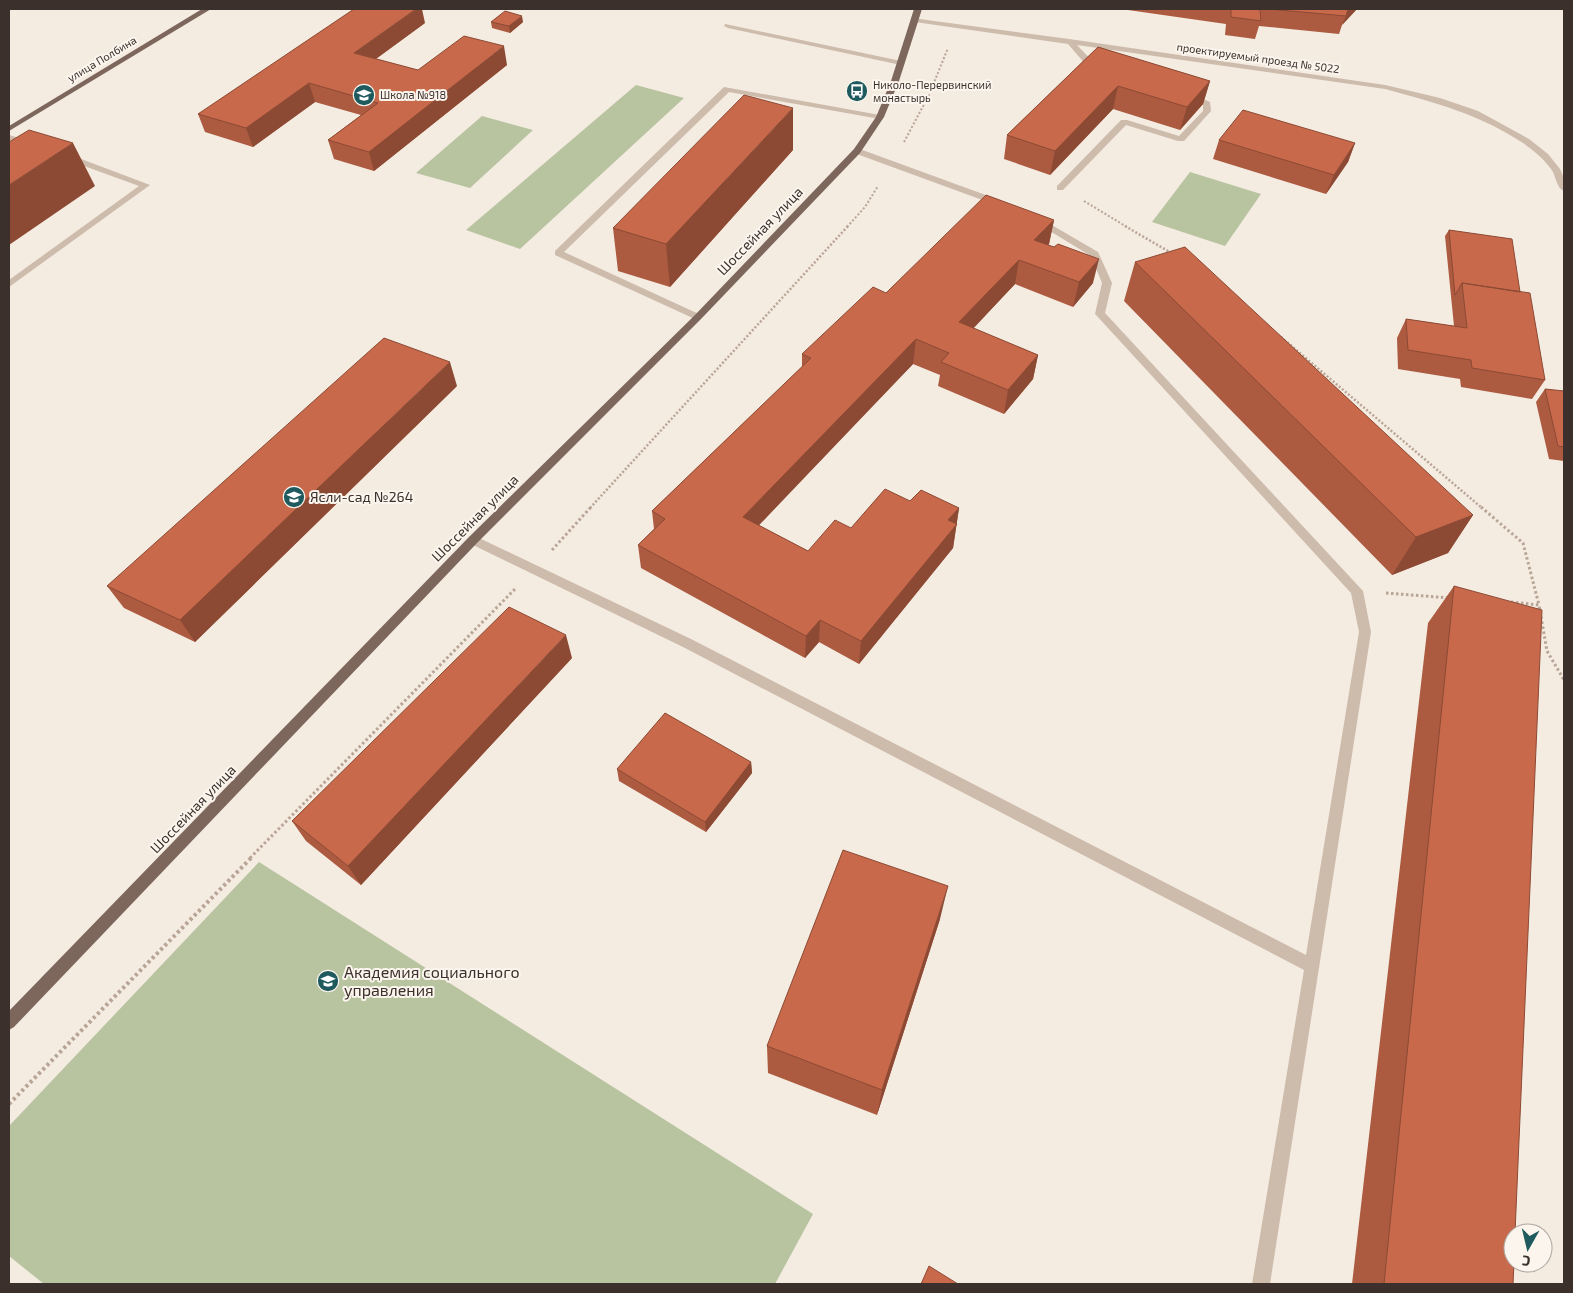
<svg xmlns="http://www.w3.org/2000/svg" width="1573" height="1293" font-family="'Exo 2',sans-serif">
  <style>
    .green { fill: #b8c4a0 }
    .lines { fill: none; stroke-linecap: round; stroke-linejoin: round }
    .path-far3 { stroke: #b9a596; stroke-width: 2; stroke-dasharray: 2 2; stroke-linecap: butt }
    .path-far2 { stroke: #b9a596; stroke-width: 2.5; stroke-dasharray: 2 2; stroke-linecap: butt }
    .path-far1 { stroke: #b9a596; stroke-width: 3; stroke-dasharray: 2.5 2.5; stroke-linecap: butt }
    .path { stroke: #b9a596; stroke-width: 4; stroke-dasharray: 3 3; stroke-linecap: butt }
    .minor { fill: #cdbbac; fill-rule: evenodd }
    .major { fill: #7d675c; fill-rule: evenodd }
    .wall { fill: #ac5a40 }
    .shaded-wall { fill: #8c4a34 }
    .building { fill: #c8694b; stroke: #8c4a34 }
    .labels { text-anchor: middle; stroke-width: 4; stroke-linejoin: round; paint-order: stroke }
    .far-street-label { font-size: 11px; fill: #3b302b; stroke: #fbf5ee }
    .far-poi-label { font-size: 11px; fill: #3b302b; stroke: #fbf5ee; text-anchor: start }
    .street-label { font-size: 14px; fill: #3b302b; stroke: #fbf5ee }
    .poi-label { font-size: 14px; fill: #3b302b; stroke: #fbf5ee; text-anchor: start }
    .near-poi-label { font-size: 16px; fill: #3b302b; stroke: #fbf5ee; text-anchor: start }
  </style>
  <rect width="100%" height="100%" fill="#f4ebe1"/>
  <path class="green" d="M 636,85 L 684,98 L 520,249 L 466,230 Z
    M 482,116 L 533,130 L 470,188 L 416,173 Z
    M 1190,172 L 1261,194 L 1225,246 L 1152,222 Z
    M 259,862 L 813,1214 L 775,1284 L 44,1284 L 9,1256 L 9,1126 Z"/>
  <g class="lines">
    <path class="path-far3" d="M 904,142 L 929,95 L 948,48
      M 1084,201 L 1127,227
      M 847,227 L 865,207 L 878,186"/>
    <path class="path-far2" d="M 1125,226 L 1173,254
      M 1281,337 L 1482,508
      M 590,508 L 848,226"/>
    <path class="path-far1" d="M 1481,507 L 1523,543 L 1539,605
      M 552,550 L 591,507
      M 1386,593 L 1450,598
      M 1511,602 L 1539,605 L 1547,651 L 1564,680
      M 250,858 L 515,589"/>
    <path class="path" d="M 9,1104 L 252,857"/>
    <path class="minor" d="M 912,18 L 1069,39 L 1385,85 L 1440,98 L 1478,111 L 1529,139 L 1548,154 L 1560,169 L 1564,178 L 1564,191 C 1556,188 1556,175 1551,169 C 1544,159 1533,150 1523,143 C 1481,115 1434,102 1385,89 L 1077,45 L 1093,62 L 1102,65 L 1102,69 L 1087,66 L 1068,44 L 915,22 L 911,20 Z
      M 725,24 L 901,61 L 905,63 L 901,65 L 728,28 L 724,26 Z
      M 724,87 L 880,115 L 884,117 L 880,119 L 729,92 L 564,252 L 701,315 L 701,319 L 695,319 L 555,255 L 555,251 Z
      M 1186,94 L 1192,94 L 1210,102 L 1211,111 L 1184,141 L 1178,141 L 1126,125 L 1063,190 L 1057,190 L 1057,186 L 1121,120 L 1127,120 L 1179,136 L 1203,111 L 1203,105 L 1186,98 Z
      M 9,135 L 33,142 L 34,144 L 30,147 L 9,140 Z
      M 857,148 L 1002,201 L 1003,203 L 999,206 L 996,205 L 854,153 L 853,151 Z
      M 68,154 L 150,185 L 9,287 L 9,280 L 139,186 L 65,159 L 65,155 Z
      M 1038,217 L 1098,252 L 1112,283 L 1105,313 L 1363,591 L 1371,632 L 1270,1284 L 1252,1284 L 1304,970 L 683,647 L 469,543 L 467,540 L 473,536 L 477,537 L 691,639 L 1306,955 L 1359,632 L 1351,593 L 1097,316 L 1095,314 L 1102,283 L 1091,256 L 1035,222 L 1035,218 Z"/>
    <path class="major" d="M 202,9 L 211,9 L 9,131 L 9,126 Z
      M 914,9 L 922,9 L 899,81 L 884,117 L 860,153 L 701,319 L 477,543 L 14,1027 L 9,1030 L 9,1011 L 469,537 L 695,315 L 854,149 L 876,117 L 891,81 Z"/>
  </g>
  <path class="wall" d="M 1121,9 L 1357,9 L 1342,25 L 1339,34 L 1259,26 L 1255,39 L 1225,35 L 1226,24 Z
    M 491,22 L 523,22 L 510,33 L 492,28 Z
    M 425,23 L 376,59 L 418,70 L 507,65 L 374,171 L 334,159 L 328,140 L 361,115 L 315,102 L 253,147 L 205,132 L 198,114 Z
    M 1098,47 L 1210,81 L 1203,104 L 1180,130 L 1113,109 L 1050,175 L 1004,159 L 1007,135 Z
    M 1219,140 L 1355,143 L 1348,162 L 1326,194 L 1213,159 Z
    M 793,150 L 670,287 L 618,271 L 613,228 Z
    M 1054,220 L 1049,244 L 1048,245 L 1093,283 L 1073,307 L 1015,284 L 973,328 L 1038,355 L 1033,379 L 1004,414 L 938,386 L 940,375 L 913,364 L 758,525 L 808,551 L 851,528 L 910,501 L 959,508 L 953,548 L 859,664 L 819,642 L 805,658 L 641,568 L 638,545 L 654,529 L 652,511 L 802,367 L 802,354 L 886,293 Z
    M 1449,230 L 1520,292 L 1545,380 L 1532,399 L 1461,387 L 1460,379 L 1398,369 L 1397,338 L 1406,319 L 1454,326 L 1445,236 Z
    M 1135,262 L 1473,515 L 1448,553 L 1392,575 L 1124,301 Z
    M 457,386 L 195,642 L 124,608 L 107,586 Z
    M 1545,389 L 1564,391 L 1564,461 L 1549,459 L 1536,402 Z
    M 1454,586 L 1513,1284 L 1352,1284 L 1428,623 Z
    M 572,658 L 361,885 L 306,841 L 292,821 Z
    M 751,762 L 752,773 L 706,832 L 619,781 L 617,769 Z
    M 940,919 L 877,1115 L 768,1073 L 767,1046 Z"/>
  <path class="shaded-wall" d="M 416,9 L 422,9 L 425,23 L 359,71 L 354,53 Z
    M 1348,9 L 1357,9 L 1342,25 L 1346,16 Z
    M 522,16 L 523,22 L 510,33 L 509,26 Z
    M 504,46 L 507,65 L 374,171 L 369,152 Z
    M 1210,81 L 1203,104 L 1180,130 L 1187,107 Z
    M 309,83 L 315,102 L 253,147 L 246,128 Z
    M 1118,86 L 1113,109 L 1050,175 L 1055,151 Z
    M 793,108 L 793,150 L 670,287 L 666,244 Z
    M 73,143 L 95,186 L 9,245 L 9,185 Z
    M 1355,143 L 1348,162 L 1326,194 L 1334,175 Z
    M 1054,220 L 1049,244 L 1030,264 L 1034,240 Z
    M 1099,259 L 1093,283 L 1073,307 L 1079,282 Z
    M 1019,260 L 1015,284 L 956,347 L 959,322 Z
    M 916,339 L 913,364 L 744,541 L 743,517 Z
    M 1038,355 L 1033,379 L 1004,414 L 1008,390 Z
    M 450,362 L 457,386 L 195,642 L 180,620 Z
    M 959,508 L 953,548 L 859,664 L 861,641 L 948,520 Z
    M 1473,515 L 1448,553 L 1392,575 L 1416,537 Z
    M 820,620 L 819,642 L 805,658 L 806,636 Z
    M 566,635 L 572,658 L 361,885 L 348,866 Z
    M 751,762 L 752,773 L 706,832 L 705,822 Z
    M 948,886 L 940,919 L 877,1115 L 882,1090 Z"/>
  <path class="building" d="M 354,9 L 416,9 L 354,53 L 418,70 L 464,36 L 504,46 L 369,152 L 328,140 L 378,103 L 309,83 L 246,128 L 198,114 Z
    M 1231,9 L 1260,9 L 1261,21 L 1231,17 Z
    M 1268,9 L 1348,9 L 1346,16 Z
    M 505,11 L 522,16 L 509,26 L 491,22 Z
    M 1098,47 L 1210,81 L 1187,107 L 1118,86 L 1055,151 L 1007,135 Z
    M 744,95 L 793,108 L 666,244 L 613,228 Z
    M 1243,110 L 1355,143 L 1334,175 L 1219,140 Z
    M 29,130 L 73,143 L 9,185 L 9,142 Z
    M 986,195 L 1054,220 L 1034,240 L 1054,247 L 1058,244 L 1099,259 L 1079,282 L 1019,260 L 959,322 L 1038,355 L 1008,390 L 941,362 L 949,353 L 916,339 L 743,517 L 808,551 L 835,520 L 851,528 L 885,489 L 910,501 L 921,490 L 959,508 L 948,520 L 957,524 L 861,641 L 820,620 L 806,636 L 638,545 L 665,519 L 652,511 L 811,358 L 802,354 L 873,287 L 886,293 Z
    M 1449,230 L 1512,239 L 1520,292 L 1462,283 L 1455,295 Z
    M 1185,247 L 1473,515 L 1416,537 L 1135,262 Z
    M 1462,283 L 1530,293 L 1545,380 L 1472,368 L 1471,360 L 1408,350 L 1406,319 L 1467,328 Z
    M 384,338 L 450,362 L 180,620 L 107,586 Z
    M 1545,389 L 1564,391 L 1564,447 L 1558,446 Z
    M 1454,586 L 1542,610 L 1515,1233 L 1513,1233 L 1513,1263 L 1514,1263 L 1513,1284 L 1384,1284 Z
    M 509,607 L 566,635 L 348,866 L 292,821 Z
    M 665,713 L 751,762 L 705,822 L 617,769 Z
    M 843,850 L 948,886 L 882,1090 L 767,1046 Z
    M 929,1266 L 958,1284 L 921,1284 Z"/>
  <defs>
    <g id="bus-disc" transform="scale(1.125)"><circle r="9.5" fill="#1f5a5e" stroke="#fbf5ee"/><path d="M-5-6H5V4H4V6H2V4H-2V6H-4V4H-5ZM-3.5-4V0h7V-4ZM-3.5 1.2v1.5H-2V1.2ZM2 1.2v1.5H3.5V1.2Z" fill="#fff"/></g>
    <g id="school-disc" transform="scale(1.125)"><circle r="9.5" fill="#1f5a5e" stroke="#fbf5ee"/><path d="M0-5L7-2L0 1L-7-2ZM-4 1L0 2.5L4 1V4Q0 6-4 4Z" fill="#fff"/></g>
    <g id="university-disc" transform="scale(1.125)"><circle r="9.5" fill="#1f5a5e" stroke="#fbf5ee"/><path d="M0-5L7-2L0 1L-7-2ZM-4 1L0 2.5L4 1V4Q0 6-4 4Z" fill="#fff"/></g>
  </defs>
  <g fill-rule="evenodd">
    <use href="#bus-disc" x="857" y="91"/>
    <use href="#school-disc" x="364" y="95"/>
    <use href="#school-disc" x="294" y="497"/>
    <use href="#university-disc" x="328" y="981"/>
  </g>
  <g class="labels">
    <g class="far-street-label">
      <text transform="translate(1258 58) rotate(8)" y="4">проектируемый проезд № 5022</text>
      <text transform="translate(102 59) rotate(-31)" y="4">улица Полбина</text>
    </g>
    <g class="far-poi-label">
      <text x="873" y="89">Николо-Перервинский<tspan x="873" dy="13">монастырь</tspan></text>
      <text x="380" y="99">Школа №918</text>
    </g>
    <g class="street-label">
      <text transform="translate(760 231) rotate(-46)" y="5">Шоссейная улица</text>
      <text transform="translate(475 518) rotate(-45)" y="5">Шоссейная улица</text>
      <text transform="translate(193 809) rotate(-46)" y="5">Шоссейная улица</text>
    </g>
    <g class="poi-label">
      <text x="310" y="502">Ясли-сад №264</text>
    </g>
    <g class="near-poi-label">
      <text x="344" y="978">Академия социального<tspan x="344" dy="18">управления</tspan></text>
    </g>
  </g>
  <rect width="1573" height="1293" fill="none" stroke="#3b302b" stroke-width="20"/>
  <g transform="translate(1528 1248) rotate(188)"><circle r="24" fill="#fbf5ee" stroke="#aea6a0"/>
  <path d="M0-4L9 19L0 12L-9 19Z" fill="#1f5a5e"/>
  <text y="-8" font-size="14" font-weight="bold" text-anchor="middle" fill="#3b302b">С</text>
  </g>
</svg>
